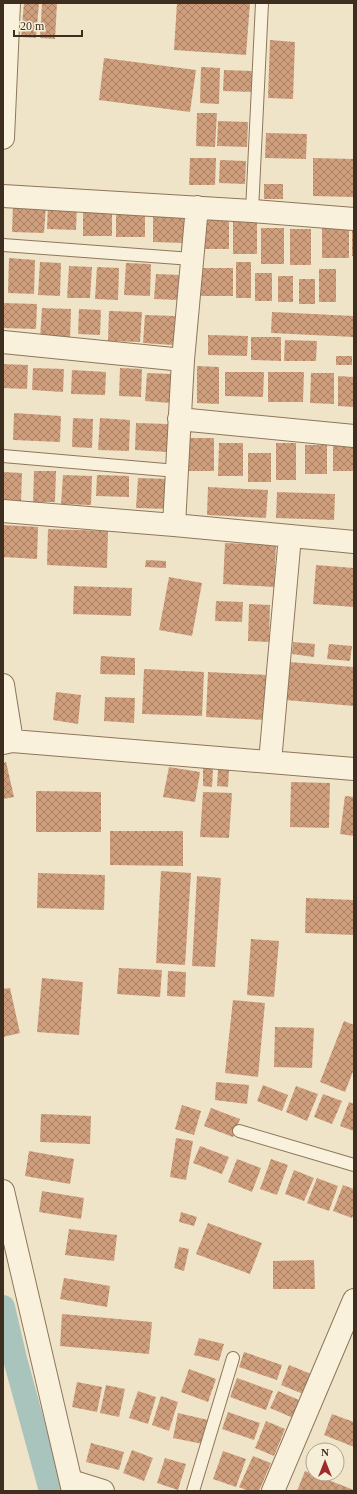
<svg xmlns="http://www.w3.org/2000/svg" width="357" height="1494" font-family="'Times New Roman',serif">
<defs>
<pattern id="building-cross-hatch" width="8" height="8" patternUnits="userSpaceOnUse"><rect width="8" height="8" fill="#cf9f7d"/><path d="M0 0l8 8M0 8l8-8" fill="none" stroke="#a98266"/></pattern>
</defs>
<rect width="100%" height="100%" fill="#f0e4c8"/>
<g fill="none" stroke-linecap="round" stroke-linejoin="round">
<!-- canal -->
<path stroke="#a9c4bc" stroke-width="24" d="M3 1307 15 1359 51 1491"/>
</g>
<!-- building -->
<path fill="url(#building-cross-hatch)" d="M24 3H39L36 38 21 37Z
M42 3H57L55 39 40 38Z
M177 3H250L246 55 174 50Z
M270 40 295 42 293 99 268 98Z
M104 58 196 70 190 112 99 100Z
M201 67 220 68 219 104 200 103Z
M224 70 252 71V92L223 91Z
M197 113H217L215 147 196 146Z
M218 121 248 122 247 147 217 146Z
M266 133 307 134 306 159 265 158Z
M190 158H216L215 185H189Z
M313 158 354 159V197L313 196Z
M220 160 246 161 245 184 219 183Z
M264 184H283V199H264Z
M48 203 77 204 76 230 47 229Z
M13 205 46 206 44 233 12 232Z
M83 207H112V236H83Z
M116 208H145V237H116Z
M153 212H185L184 243 153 242Z
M205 217H229V249H205Z
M233 219H257V254H233Z
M352 224H354V256H352Z
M322 225H349V258H322Z
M261 228H284V264H261Z
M290 229H311V265H290Z
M9 258 35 260 34 294 8 293Z
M40 262 61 263 60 296 38 295Z
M236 262H251V298H236Z
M126 263 151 264 150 296 124 295Z
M69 266 92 267 90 298H67Z
M97 267 119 268 118 300 95 299Z
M201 268H233V296H201Z
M319 269H336V302H319Z
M255 273H272V301H255Z
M156 274 181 275 180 300 154 299Z
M278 276H293V302H278Z
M299 279H315V304H299Z
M3 303 37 304 36 329 3 328Z
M42 308 71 309 70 340 40 339Z
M79 309 101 310 100 335 78 334Z
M109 311 142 312 140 342 108 341Z
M272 312 354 316V337L271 333Z
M145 315 175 316 174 345 143 343Z
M208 335 248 336 247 356 208 355Z
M251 337H281V361L251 360Z
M285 340 317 341 316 361H284Z
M336 356H352V365H336Z
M3 364 28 365 27 389 3 388Z
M197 366 219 367V404L197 403Z
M33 368 64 369 63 392 32 390Z
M120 368 142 369 141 397 119 396Z
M72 370 106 372 105 395 71 394Z
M225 372H264L263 397 225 396Z
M268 372H304L303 402H268Z
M147 373 171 374 170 403 145 401Z
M311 373H334V404L310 403Z
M338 376 354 377V407L338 406Z
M14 413 61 416 60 442 13 440Z
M73 418 93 419 92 448 72 447Z
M100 418 130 420 129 451 98 450Z
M136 423 168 424 167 452 135 450Z
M184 438H214V471H184Z
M219 443H243V476H218Z
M276 443H296V480H276Z
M305 445H327V474H305Z
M333 445H354V471H333Z
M248 453H271V482H248Z
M34 471H56L55 502H33Z
M3 472 22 473 21 504 3 503Z
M63 475 92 476 91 505 61 504Z
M97 475 129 476V497L96 496Z
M138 478 169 479 168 509 136 508Z
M208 487 268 490 266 518 207 515Z
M277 492 335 494 334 520 276 518Z
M3 525 38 527 37 559 3 557Z
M48 529 108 531 107 568 47 565Z
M225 543 276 545 274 587 223 584Z
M146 560 166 561V568L145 567Z
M316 565 354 568V607L313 604Z
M169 577 202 583 192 636 159 630Z
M74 586 132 588 131 616 73 614Z
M216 601 243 602 242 622 215 621Z
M249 604 270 605 269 642 248 641Z
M293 642 315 644 314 657 292 654Z
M329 644 352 646 350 661 327 659Z
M101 656 135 658V675L100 674Z
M289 662 354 667V706L285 700Z
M144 669 204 672 202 716 142 714Z
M208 672 267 675 265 720 206 717Z
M56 692 81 695 78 724 53 720Z
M105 697 135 698 134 723 104 721Z
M6 762 14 797 3 799V763Z
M169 767 200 772 195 802 163 797Z
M203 768 213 769 212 787 203 786Z
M218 770H229L228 787 217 786Z
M291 782 330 783 329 828 290 827Z
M36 791 101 792V832H36Z
M203 792 232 793 229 838 200 837Z
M345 796 354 797V836L340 834Z
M110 831H183V866L110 865Z
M161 871 191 873 185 965 156 963Z
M38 873 105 875 104 910 37 908Z
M197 876 221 878 215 967 192 966Z
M306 898 354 900V935L305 933Z
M251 939 279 941 274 997 247 995Z
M119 968 162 970 160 997 117 994Z
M168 971 186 972 185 997 167 996Z
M42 978 83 982 79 1035 37 1032Z
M10 988 20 1033 3 1037V989Z
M233 1000 265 1003 258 1077 225 1073Z
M344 1021 354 1025V1069L345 1092 320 1082Z
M275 1027 314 1028 312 1068 274 1067Z
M216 1082 249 1085 247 1104 215 1100Z
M263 1085 288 1095 282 1111 257 1101Z
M296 1086 318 1094 307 1121 286 1112Z
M323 1094 342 1101 332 1124 314 1117Z
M349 1102 354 1104V1131L340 1126Z
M182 1105 201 1111 194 1135 175 1129Z
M211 1108 240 1119 233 1137 204 1126Z
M41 1114 91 1116 90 1144 40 1142Z
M176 1138 193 1141 186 1180 170 1177Z
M200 1146 229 1157 222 1174 193 1163Z
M29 1151 74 1159 70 1184 25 1176Z
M237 1159 261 1168 252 1192 228 1182Z
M271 1159 288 1165 277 1195 260 1189Z
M294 1170 314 1178 304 1201 285 1194Z
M317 1178 338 1186 329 1211 307 1203Z
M343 1185 354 1189V1213L352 1218 333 1211Z
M42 1191 84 1198 81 1219 39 1212Z
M181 1212 197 1217 194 1226 179 1222Z
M208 1223 262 1243 250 1274 196 1254Z
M69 1229 117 1235 114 1261 65 1255Z
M179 1247 189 1249 184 1271 174 1268Z
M314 1260 315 1289H273V1261Z
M64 1278 110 1286 107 1307 60 1299Z
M62 1314 152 1322 149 1354 60 1346Z
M199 1338 224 1344 219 1361 194 1355Z
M244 1352 282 1365 277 1380 239 1367Z
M289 1365 316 1376 308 1396 281 1385Z
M189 1369 216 1379 208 1402 181 1392Z
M237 1378 273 1391 266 1410 230 1397Z
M77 1382 102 1387 97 1412 72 1407Z
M106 1385 125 1389 119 1417 100 1413Z
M138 1391 156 1397 148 1424 129 1418Z
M278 1391 306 1403 298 1420 270 1408Z
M161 1396 178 1402 169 1431 152 1425Z
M228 1412 260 1423 254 1440 222 1429Z
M178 1413 208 1420 203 1444 173 1438Z
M332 1414 354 1422V1447L324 1435Z
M266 1421 285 1429 274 1456 255 1448Z
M91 1443 124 1452 119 1470 86 1462Z
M132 1450 153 1458 144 1481 123 1473Z
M223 1451 246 1459 236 1487 213 1479Z
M253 1456 271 1463 259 1491H248L239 1487Z
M165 1458 186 1464 178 1490 157 1483Z
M305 1471 354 1490V1491H297Z"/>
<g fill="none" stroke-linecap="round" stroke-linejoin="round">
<defs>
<path id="lane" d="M252 211 262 3
M3 245 192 259
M3 456 177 471
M239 1131 354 1165
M193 1491 233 1358"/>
<path id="street" d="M3 138 9 3
M3 196 252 211 354 219
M3 342 183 360
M179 419 354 436
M3 511 174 525 354 542
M174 525 183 360 197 207
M3 685 12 741
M3 743 12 741 354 769
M270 762 290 536
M3 1191 73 1491
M71 1481 103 1491
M273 1491 354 1300"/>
</defs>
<!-- lane casing -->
<use href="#lane" stroke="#8d765c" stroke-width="14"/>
<!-- street casing -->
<use href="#street" stroke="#8d765c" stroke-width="24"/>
<!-- lane -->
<use href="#lane" stroke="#faf1dc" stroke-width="12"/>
<!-- street -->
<use href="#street" stroke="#faf1dc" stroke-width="22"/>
</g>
<!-- border -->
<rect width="357" height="1494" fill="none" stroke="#3d2e20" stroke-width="8"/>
<!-- north arrow -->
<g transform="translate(325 1462)"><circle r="19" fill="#f7eed8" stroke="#ada18e"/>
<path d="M0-3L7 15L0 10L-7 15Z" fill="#9e2a2b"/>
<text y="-6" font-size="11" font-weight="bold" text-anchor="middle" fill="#3d2e20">N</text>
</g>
<!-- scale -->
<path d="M14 30v6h68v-6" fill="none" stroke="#3d2e20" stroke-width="2"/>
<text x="20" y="30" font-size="12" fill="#3d2e20" stroke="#f7eed8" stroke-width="3" paint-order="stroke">20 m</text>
</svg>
